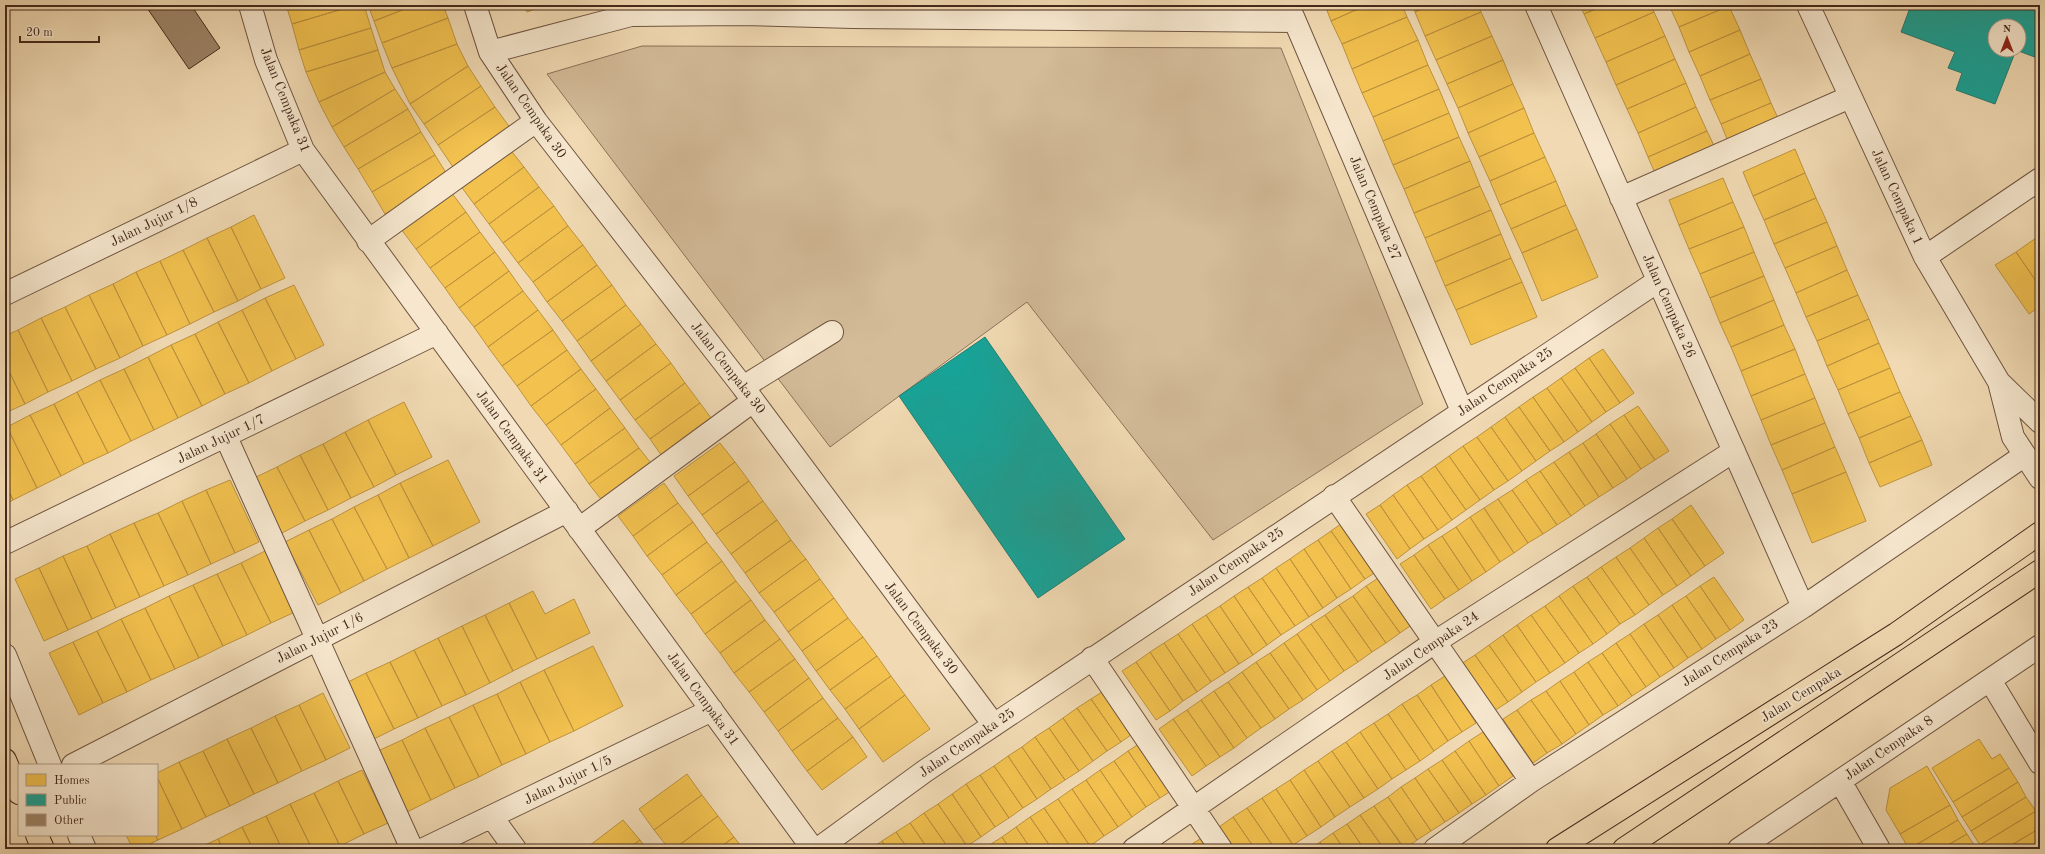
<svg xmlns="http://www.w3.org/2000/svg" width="2045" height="854" font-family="'Old Standard TT',serif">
<rect width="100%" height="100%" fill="#f1dab3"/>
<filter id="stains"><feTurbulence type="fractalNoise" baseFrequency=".005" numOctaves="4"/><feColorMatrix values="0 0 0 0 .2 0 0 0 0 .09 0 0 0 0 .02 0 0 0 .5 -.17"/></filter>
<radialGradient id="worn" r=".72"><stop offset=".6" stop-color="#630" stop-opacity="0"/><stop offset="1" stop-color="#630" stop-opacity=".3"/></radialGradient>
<!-- green -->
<path fill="#d4bc99" stroke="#8c725a" d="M642 46 1281 48 1423 404 1213 540 1027 302 830 447 547 74Z"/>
<!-- homes -->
<path fill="#f2c14e" stroke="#be933f" d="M286 5H356L292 24Z
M356 5H364L371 28 299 50 292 24Z
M368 5H415L374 21Z
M415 5H443L448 18 382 43 374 21Z
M524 5H546L527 12Z
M1325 5H1367L1331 21Z
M1367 5H1402L1407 17 1342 44 1331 21Z
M1412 5H1430L1415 12Z
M1430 5H1478L1481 12 1425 36 1415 12Z
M1580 5H1605L1584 14Z
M1605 5H1651L1654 12 1595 38 1584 14Z
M1669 5H1729V6L1679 27Z
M1729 6 1740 30 1689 52 1679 27Z
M1481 12 1492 36 1436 60 1425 36Z
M1654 12 1665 36 1606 62 1595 38Z
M1407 17 1418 40 1352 69 1342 44Z
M448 18 457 44 392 68 382 43Z
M371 28 378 50 306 72 299 50Z
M1740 30 1750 54 1700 76 1689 52Z
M1492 36 1503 60 1447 84 1436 60Z
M1665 36 1675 59 1616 85 1606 62Z
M1418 40 1428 65 1362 93 1352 69Z
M457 44 468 66 410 104 392 68Z
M378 50 385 72 319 102 306 72Z
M1750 54 1761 79 1710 100 1700 76Z
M1675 59 1686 83 1627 109 1616 85Z
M1503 60 1513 84 1458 108 1447 84Z
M1428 65 1439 89 1373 117 1362 93Z
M468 66 481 86 424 124 410 104Z
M385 72 395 89 332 127 319 102Z
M1761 79 1771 103 1721 124 1710 100Z
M1686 83 1696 107 1638 133 1627 109Z
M1513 84 1524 108 1468 133 1458 108Z
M481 86 495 107 438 145 424 124Z
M395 89 408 109 344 147 332 127Z
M1439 89 1449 113 1383 141 1373 117Z
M1771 103 1782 127 1731 149 1721 124Z
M495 107 511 129 453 167 438 145Z
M1696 107 1707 131 1648 157 1638 133Z
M1524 108 1534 133 1479 157 1468 133Z
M408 109 421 132 358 169 344 147Z
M1449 113 1459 137 1393 165 1383 141Z
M1707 131 1718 154 1658 180 1648 157Z
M421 132 435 155 372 192 358 169Z
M1534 133 1545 157 1490 181 1479 157Z
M1459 137 1470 161 1404 189 1393 165Z
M509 148 524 167 474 204 460 185Z
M1795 149 1805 173 1753 196 1743 172Z
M435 155 448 176 385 214 372 192Z
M1545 157 1556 181 1500 205 1490 181Z
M1470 161 1480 186 1414 213 1404 189Z
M524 167 539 187 489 224 474 204Z
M1805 173 1816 198 1764 220 1753 196Z
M1723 178 1733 202 1679 225 1669 200Z
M1556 181 1566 205 1511 229 1500 205Z
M1480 186 1491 210 1425 238 1414 213Z
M539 187 554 206 503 243 489 224Z
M451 192 466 212 416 249 401 229Z
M1816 198 1827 222 1774 244 1764 220Z
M1733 202 1744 227 1689 249 1679 225Z
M1566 205 1577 229 1522 253 1511 229Z
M554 206 568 226 518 263 503 243Z
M1491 210 1501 234 1435 262 1425 238Z
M466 212 480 232 430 268 416 249Z
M254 215 285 278 261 289 231 227Z
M1827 222 1837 246 1785 268 1774 244Z
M568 226 583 245 533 282 518 263Z
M231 227 261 289 238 301 207 238Z
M1744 227 1754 252 1700 274 1689 249Z
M1577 229 1598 277 1542 301 1522 253Z
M480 232 495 252 445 288 430 268Z
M1501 234 1511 258 1445 286 1435 262Z
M207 238 238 301 214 312 183 250Z
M2036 238 2040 244V287L2016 252Z
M583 245 597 265 547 302 533 282Z
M1837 246 1847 270 1796 293 1785 268Z
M183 250 214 312 190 324 160 261Z
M495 252 509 271 459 308 445 288Z
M1754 252 1764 276 1710 298 1700 274Z
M2016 252 2040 287V306L2029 314 1995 265Z
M1511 258 1522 282 1456 310 1445 286Z
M160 261 190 324 167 335 136 272Z
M597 265 612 285 562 321 547 302Z
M1847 270 1858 295 1806 317 1796 293Z
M509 271 523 291 474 327 459 308Z
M136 272 167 335 143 346 113 284Z
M1764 276 1774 300 1720 323 1710 298Z
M1522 282 1537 317 1471 345 1456 310Z
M113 284 143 346 120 358 89 295Z
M294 285 324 345 296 359 265 298Z
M612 285 626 305 577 341 562 321Z
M523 291 538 310 488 347 474 327Z
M89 295 120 358 96 369 65 307Z
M1858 295 1869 319 1817 341 1806 317Z
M265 298 296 359 272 371 242 310Z
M1774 300 1784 325 1731 347 1720 323Z
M626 305 641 324 591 361 577 341Z
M65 307 96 369 72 381 41 318Z
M242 310 272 371 249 383 218 322Z
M538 310 553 330 502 366 488 347Z
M41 318 72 381 48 392 18 330Z
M1869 319 1879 343 1827 366 1817 341Z
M218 322 249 383 225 394 195 334Z
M641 324 656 344 606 381 591 361Z
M1784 325 1795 349 1741 371 1731 347Z
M18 330 48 392 25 404 5 363V336Z
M553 330 567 350 517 386 502 366Z
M195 334 225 394 202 406 171 345Z
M1879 343 1890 368 1838 390 1827 366Z
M656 344 671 363 620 400 606 381Z
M171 345 202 406 178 418 148 357Z
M1603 349 1634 393 1620 403 1589 358Z
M1795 349 1805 374 1751 396 1741 371Z
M567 350 581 369 531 406 517 386Z
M148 357 178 418 154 430 124 369Z
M1589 358 1620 403 1606 412 1575 368Z
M5 363 25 404 5 413Z
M671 363 685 383 635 420 620 400Z
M1575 368 1606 412 1592 422 1561 378Z
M1890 368 1900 392 1848 414 1838 390Z
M124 369 154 430 131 441 100 380Z
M581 369 596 389 546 425 531 406Z
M1805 374 1815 398 1761 420 1751 396Z
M1561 378 1592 422 1578 432 1547 388Z
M100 380 131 441 108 453 77 392Z
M685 383 700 403 650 439 635 420Z
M1547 388 1578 432 1564 442 1533 397Z
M596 389 610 408 561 445 546 425Z
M77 392 108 453 84 464 54 404Z
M1900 392 1911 416 1859 438 1848 414Z
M1533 397 1564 442 1550 451 1519 407Z
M1815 398 1825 423 1771 445 1761 420Z
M404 402 432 457 396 475 368 420Z
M700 403 714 422 664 459 650 439Z
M54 404 84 464 61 476 30 415Z
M1638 406 1669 451 1655 460 1624 415Z
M1519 407 1550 451 1536 461 1505 417Z
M610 408 625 428 575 464 561 445Z
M30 415 61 476 37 488 7 427Z
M1624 415 1655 460 1641 469 1610 424Z
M1911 416 1922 440 1869 463 1859 438Z
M1505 417 1536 461 1522 471 1491 427Z
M368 420 396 475 374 487 345 432Z
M1825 423 1835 447 1782 470 1771 445Z
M1610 424 1641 469 1627 479 1596 434Z
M7 427 37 488 13 500 5 483V428Z
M1491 427 1522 471 1508 481 1477 437Z
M625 428 639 448 589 484 575 464Z
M345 432 374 487 351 498 323 444Z
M1596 434 1627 479 1613 488 1583 443Z
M1477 437 1508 481 1494 490 1463 446Z
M1922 440 1932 465 1880 487 1869 463Z
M720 443 735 462 688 496 674 476Z
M1583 443 1613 488 1599 497 1569 452Z
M323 444 351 498 328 510 300 455Z
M1463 446 1494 490 1480 500 1449 456Z
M1835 447 1846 472 1792 494 1782 470Z
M639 448 654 467 604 503 589 484Z
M1569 452 1599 497 1585 506 1554 462Z
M300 455 328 510 305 521 277 467Z
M1449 456 1480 500 1466 510 1435 466Z
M448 460 480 522 433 546 400 483Z
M735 462 749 481 702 515 688 496Z
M1554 462 1585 506 1571 516 1540 471Z
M1435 466 1466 510 1452 520 1421 476Z
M277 467 305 521 282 533 254 478Z
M1540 471 1571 516 1557 525 1526 480Z
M1846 472 1866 521 1812 543 1792 494Z
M1421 476 1452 520 1438 530 1407 485Z
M230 480 259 542 235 553 206 490Z
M1526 480 1557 525 1543 534 1512 490Z
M749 481 763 501 716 534 702 515Z
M5 483 13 500 5 504Z
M400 483 433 546 409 558 378 495Z
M664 483 678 503 633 536 618 516Z
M1407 485 1438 530 1424 539 1393 495Z
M206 490 235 553 211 564 182 501Z
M1512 490 1543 534 1528 543 1498 499Z
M378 495 409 558 387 569 354 507Z
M1393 495 1424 539 1410 549 1380 505Z
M1498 499 1528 543 1514 553 1484 508Z
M182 501 211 564 188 575 158 513Z
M763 501 777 520 731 554 716 534Z
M678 503 693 522 647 556 633 536Z
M1380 505 1410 549 1397 559 1366 514Z
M1691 505 1724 553 1705 566 1672 519Z
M354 507 387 569 364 581 332 519Z
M1484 508 1514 553 1500 562 1470 517Z
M158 513 188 575 164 586 134 523Z
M1470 517 1500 562 1486 572 1456 527Z
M332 519 364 581 341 593 309 530Z
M1672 519 1705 566 1691 576 1658 528Z
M777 520 791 540 745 573 731 554Z
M1345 521 1379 570 1365 579 1331 531Z
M693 522 707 542 662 575 647 556Z
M134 523 164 586 140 597 110 534Z
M1456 527 1486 572 1472 581 1442 536Z
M1658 528 1691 576 1677 586 1644 538Z
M309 530 341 593 318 605 285 542Z
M1331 531 1365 579 1351 589 1318 540Z
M110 534 140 597 116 608 87 546Z
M1442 536 1472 581 1459 590 1428 545Z
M1644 538 1677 586 1663 595 1630 548Z
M791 540 806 559 759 593 745 573Z
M1318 540 1351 589 1337 598 1304 549Z
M707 542 722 561 676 595 662 575Z
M1428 545 1459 590 1445 599 1414 555Z
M87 546 116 608 92 619 63 556Z
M1630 548 1663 595 1649 605 1616 557Z
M1304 549 1337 598 1323 608 1290 559Z
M265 551 295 612 271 623 241 563Z
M1414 555 1445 599 1431 609 1400 564Z
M63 556 92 619 68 630 39 568Z
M1616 557 1649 605 1635 615 1601 567Z
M806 559 820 579 774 612 759 593Z
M1290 559 1323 608 1309 617 1276 568Z
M722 561 736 581 691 614 676 595Z
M241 563 271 623 247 635 217 574Z
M1601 567 1635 615 1620 624 1587 577Z
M39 568 68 630 44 641 15 579Z
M1276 568 1309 617 1295 626 1262 578Z
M217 574 247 635 223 646 193 585Z
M1380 577 1413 624 1400 633 1366 586Z
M1587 577 1620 624 1607 634 1573 586Z
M1714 577 1744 620 1730 630 1700 586Z
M1262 578 1295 626 1281 635 1248 587Z
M820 579 834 598 788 632 774 612Z
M736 581 751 600 705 634 691 614Z
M193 585 223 646 199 658 169 596Z
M1366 586 1400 633 1386 643 1353 596Z
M1573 586 1607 634 1593 644 1559 596Z
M1700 586 1730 630 1716 639 1686 596Z
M1248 587 1281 635 1267 645 1234 596Z
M533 591 545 614 574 599 590 633 537 659 509 603Z
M169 596 199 658 175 669 145 608Z
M1234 596 1267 645 1253 655 1220 606Z
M1353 596 1386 643 1372 652 1339 605Z
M1559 596 1593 644 1579 653 1545 606Z
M1686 596 1716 639 1702 649 1672 605Z
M834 598 848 618 802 651 788 632Z
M751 600 765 620 720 653 705 634Z
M509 603 537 659 513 671 485 615Z
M1339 605 1372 652 1358 662 1325 615Z
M1672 605 1702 649 1688 658 1658 615Z
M1220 606 1253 655 1239 664 1206 615Z
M1545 606 1579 653 1565 663 1531 615Z
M145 608 175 669 151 680 121 619Z
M485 615 513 671 490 683 462 626Z
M1206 615 1239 664 1225 673 1192 624Z
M1325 615 1358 662 1344 671 1311 624Z
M1531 615 1565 663 1550 673 1517 625Z
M1658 615 1688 658 1674 668 1644 624Z
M848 618 863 637 816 671 802 651Z
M121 619 151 680 127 692 97 631Z
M765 620 780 639 734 673 720 653Z
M1192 624 1225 673 1211 682 1178 634Z
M1311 624 1344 671 1330 681 1297 634Z
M1644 624 1674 668 1660 677 1630 634Z
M1517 625 1550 673 1536 682 1503 635Z
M462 626 490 683 466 695 438 638Z
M97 631 127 692 103 703 73 642Z
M1178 634 1211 682 1197 692 1164 643Z
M1297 634 1330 681 1317 690 1284 643Z
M1630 634 1660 677 1646 687 1616 643Z
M1503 635 1536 682 1522 692 1489 645Z
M863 637 877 656 830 690 816 671Z
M438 638 466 695 442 706 414 650Z
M780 639 795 659 749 692 734 673Z
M73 642 103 703 79 715 49 653Z
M1164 643 1197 692 1183 701 1150 652Z
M1284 643 1317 690 1303 700 1270 653Z
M1616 643 1646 687 1632 696 1602 653Z
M1489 645 1522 692 1508 702 1475 655Z
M593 646 623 706 574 731 544 670Z
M414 650 442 706 418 718 390 662Z
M1150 652 1183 701 1170 711 1136 662Z
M1270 653 1303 700 1289 709 1256 662Z
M1602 653 1632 696 1618 706 1588 662Z
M1475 655 1508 702 1494 711 1461 664Z
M877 656 891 676 845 709 830 690Z
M795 659 809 678 764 712 749 692Z
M390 662 418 718 394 729 366 673Z
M1136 662 1170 711 1156 720 1122 671Z
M1256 662 1289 709 1275 719 1242 672Z
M1588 662 1618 706 1603 715 1574 672Z
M544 670 574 731 550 742 520 682Z
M1242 672 1275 719 1261 728 1228 682Z
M1574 672 1603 715 1589 725 1560 681Z
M366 673 394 729 370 741 342 685Z
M891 676 905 695 859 729 845 709Z
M1445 676 1476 723 1462 732 1431 685Z
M809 678 823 698 778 731 764 712Z
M1560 681 1589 725 1576 734 1546 691Z
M520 682 550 742 526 754 497 694Z
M1228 682 1261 728 1247 738 1214 691Z
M1431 685 1462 732 1448 741 1417 695Z
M1105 690 1135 732 1121 742 1091 699Z
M1214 691 1247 738 1234 748 1201 700Z
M1546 691 1576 734 1562 744 1531 700Z
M323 693 350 748 326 760 299 705Z
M497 694 526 754 502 765 473 705Z
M905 695 930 729 883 762 859 729Z
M1417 695 1448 741 1434 751 1402 704Z
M823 698 838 718 792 751 778 731Z
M1091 699 1121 742 1107 751 1077 708Z
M1201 700 1234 748 1220 757 1187 710Z
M1531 700 1562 744 1547 753 1517 710Z
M1402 704 1434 751 1420 761 1388 714Z
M299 705 326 760 302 771 275 716Z
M473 705 502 765 479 777 449 717Z
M1077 708 1107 751 1093 761 1063 718Z
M1187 710 1220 757 1206 766 1173 719Z
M1517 710 1547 753 1533 763 1503 719Z
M1388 714 1420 761 1406 770 1374 723Z
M275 716 302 771 278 783 251 728Z
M449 717 479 777 455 788 425 728Z
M838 718 853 737 807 771 792 751Z
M1063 718 1093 761 1079 771 1049 728Z
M1173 719 1206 766 1192 776 1159 729Z
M1374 723 1406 770 1392 779 1360 732Z
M251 728 278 783 254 794 227 739Z
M425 728 455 788 431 800 402 740Z
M1049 728 1079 771 1065 780 1035 737Z
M1360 732 1392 779 1378 789 1346 742Z
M1483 732 1513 776 1499 786 1469 741Z
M853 737 867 757 822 790 807 771Z
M1035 737 1065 780 1051 789 1022 747Z
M227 739 254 794 230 806 203 751Z
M1979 739 1992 759 2000 754 2009 768 1953 802 1932 768Z
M402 740 431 800 407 812 378 751Z
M1469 741 1499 786 1486 795 1455 751Z
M1142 742 1174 789 1160 798 1128 751Z
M1346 742 1378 789 1364 798 1332 751Z
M1022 747 1051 789 1037 799 1008 756Z
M203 751 230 806 206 817 179 762Z
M1128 751 1160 798 1146 807 1114 761Z
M1332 751 1364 798 1350 807 1318 761Z
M1455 751 1486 795 1472 804 1442 760Z
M1008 756 1037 799 1023 808 994 766Z
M1442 760 1472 804 1459 813 1428 769Z
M1114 761 1146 807 1132 817 1100 770Z
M1318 761 1350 807 1335 817 1304 770Z
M179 762 206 817 182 829 157 777V773Z
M994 766 1023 808 1009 818 980 775Z
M1927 766 1950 805 1900 834 1886 810 1890 788Z
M2009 768 2018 782 1962 817 1953 802Z
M1428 769 1459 813 1445 822 1415 778Z
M362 770 388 823 364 834 338 781Z
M1100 770 1132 817 1118 827 1086 780Z
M1304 770 1335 817 1321 827 1290 780Z
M687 774 702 795 654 830 639 809Z
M980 775 1009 818 995 827 966 784Z
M157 777 182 829 158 840 155 835H157Z
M1415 778 1445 822 1431 831 1401 787Z
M1086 780 1118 827 1104 836 1072 789Z
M1290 780 1321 827 1307 836 1276 789Z
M338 781 364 834 340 846 314 793Z
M2018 782 2026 797 1971 831 1962 817Z
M966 784 995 827 981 837 952 794Z
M1401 787 1431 831 1417 840 1388 797Z
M1072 789 1104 836 1090 846 1058 799Z
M1276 789 1307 836 1293 845 1262 798Z
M314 793 340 846 333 849H312L290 804Z
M952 794 981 837 967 846 938 804Z
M702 795 718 816 674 849H669L654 830Z
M1388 797 1417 840 1405 849 1374 806Z
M2026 797 2036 811 1980 845 1971 831Z
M1262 798 1293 845 1288 849H1275L1247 808Z
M1058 799 1090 846 1085 849H1072L1044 808Z
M290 804 312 849H282L266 816Z
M938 804 967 846 963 849H949L924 813Z
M1950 805 1958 820 1909 849 1900 834Z
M1374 806 1404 849H1384L1360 815Z
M1044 808 1072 849H1052L1030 817Z
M1247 808 1275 849H1255L1233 817Z
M2036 811 2040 818V828L2005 849H1982L1980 845Z
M924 813 949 849H928L910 823Z
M1360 815 1384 849H1364L1347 824Z
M266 816 282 849H253L242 827Z
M718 816 734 837 718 849H674Z
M1030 817 1052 849H1031L1016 827Z
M1233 817 1255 849H1235L1219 827Z
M623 820 640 840 628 849H585Z
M1958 820 1967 834 1941 849H1909Z
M910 823 928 849H908L896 832Z
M1347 824 1364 849H1344L1333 833Z
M242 827 253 849H223L218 839Z
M1016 827 1031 849H1010L1002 837Z
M2040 828V848L2038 849H2005Z
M896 832 908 849H887L882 841Z
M1333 833 1344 849H1324L1320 842Z
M1967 834 1976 848 1941 849Z
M126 835H155L158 840 140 849H133Z
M734 837 743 849H718Z
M1002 837 1010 849H990L988 846Z
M1203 837 1211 849H1191L1189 846Z
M218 839 223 849H196Z
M640 840 646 849H628Z
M882 841 887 849H871Z
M1320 842 1324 849H1310Z"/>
<!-- public -->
<path fill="#17a398" stroke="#247e72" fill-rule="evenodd" d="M1911 5H2040V59L2016 50 1995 104 1956 90 1962 73 1948 68 1955 52 1901 32ZM1995 26H2019V50H1995Z
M985 337 1125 539 1038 598 899 396Z"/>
<!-- building -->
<path fill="#9e856a" stroke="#44291b" d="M145 5H191L220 48 189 69Z"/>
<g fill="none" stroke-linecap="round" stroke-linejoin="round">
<defs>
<path id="minor" d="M250 5 266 60 303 150 813 849
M475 5 490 52 536 121 743 387 994 725
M1288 5 1462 411
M1536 5 1803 607
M1808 5 1925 257 1999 382 2013 437 2040 478
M490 52 631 15 741 14 853 17 1294 21
M1621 198 1850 97
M368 241 536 121
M1925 257 2040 179
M5 294 303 150
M1999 382 2040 422
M743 387 832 332
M226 437 412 849
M1334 496 1531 781
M579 529 753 401
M5 543 437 333
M5 655 50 765
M1092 658 1221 849
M1990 680 2040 763
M73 765 567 511
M1840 781 1879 849
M492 817 515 849
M79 835 85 849
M424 849 712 710
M818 849 925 771 1658 281
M1134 849 1435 642 1734 451
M1435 849 1531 781 1803 607 2025 455
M1739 849 2040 646"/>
<path id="major" d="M1557 849 1896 634 2040 533
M1624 849 2040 571"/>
<path id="highway" d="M5 760 19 793
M37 835 43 849"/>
</defs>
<!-- minor casing -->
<use href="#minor" stroke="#6f5541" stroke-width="24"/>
<!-- major casing -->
<use href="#major" stroke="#44291b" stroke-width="24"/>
<!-- highway casing -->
<use href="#highway" stroke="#44291b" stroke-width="24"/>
<!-- minor -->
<use href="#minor" stroke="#f6e7ce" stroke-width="22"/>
<!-- major -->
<use href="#major" stroke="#f1dab3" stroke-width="22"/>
<!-- highway -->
<use href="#highway" stroke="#f1dab3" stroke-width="22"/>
</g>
<g text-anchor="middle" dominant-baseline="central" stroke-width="4" stroke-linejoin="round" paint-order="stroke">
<!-- street labels -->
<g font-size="14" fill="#44291b" stroke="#f6e7ce">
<text transform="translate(285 100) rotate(68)">Jalan Cempaka 31</text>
<text transform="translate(531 111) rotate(55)">Jalan Cempaka 30</text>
<text transform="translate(1897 197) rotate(65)">Jalan Cempaka 1</text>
<text transform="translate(1375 208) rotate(67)">Jalan Cempaka 27</text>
<text transform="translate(154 222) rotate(-26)">Jalan Jujur 1/8</text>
<text transform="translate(1669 306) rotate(66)">Jalan Cempaka 26</text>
<text transform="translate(728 368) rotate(52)">Jalan Cempaka 30</text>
<text transform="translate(1505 382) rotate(-34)">Jalan Cempaka 25</text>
<text transform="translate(512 437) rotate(54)">Jalan Cempaka 31</text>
<text transform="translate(221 439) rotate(-26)">Jalan Jujur 1/7</text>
<text transform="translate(1236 562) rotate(-34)">Jalan Cempaka 25</text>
<text transform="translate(921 628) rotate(53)">Jalan Cempaka 30</text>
<text transform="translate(320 638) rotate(-27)">Jalan Jujur 1/6</text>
<text transform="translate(1431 646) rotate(-34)">Jalan Cempaka 24</text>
<text transform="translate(1730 653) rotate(-33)">Jalan Cempaka 23</text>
<text transform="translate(1801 695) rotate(-32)">Jalan Cempaka</text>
<text transform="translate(703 699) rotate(54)">Jalan Cempaka 31</text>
<text transform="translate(967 743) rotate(-34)">Jalan Cempaka 25</text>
<text transform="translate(1889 748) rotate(-34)">Jalan Cempaka 8</text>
<text transform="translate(568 780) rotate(-26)">Jalan Jujur 1/5</text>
</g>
</g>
<!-- margin -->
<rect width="2045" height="854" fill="none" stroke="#f1dab3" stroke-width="20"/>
<rect x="6" y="6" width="2033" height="842" fill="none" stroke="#44291b" stroke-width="2"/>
<rect x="10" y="10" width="2025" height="834" fill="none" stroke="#44291b"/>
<!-- legend -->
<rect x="18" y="764" width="140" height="72" fill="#f6e7ce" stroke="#af9b86"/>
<rect x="26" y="774" width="20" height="12" fill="#f2c14e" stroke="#af9b86"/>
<text x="54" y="784" font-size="12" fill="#44291b">Homes</text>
<rect x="26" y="794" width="20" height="12" fill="#17a398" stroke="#af9b86"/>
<text x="54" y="804" font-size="12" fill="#44291b">Public</text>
<rect x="26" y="814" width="20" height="12" fill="#9e856a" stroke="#af9b86"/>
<text x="54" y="824" font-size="12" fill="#44291b">Other</text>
<!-- north arrow -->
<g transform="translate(2007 38)"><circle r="19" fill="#f6e7ce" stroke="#af9b86"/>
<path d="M0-3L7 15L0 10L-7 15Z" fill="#8f2418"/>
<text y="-6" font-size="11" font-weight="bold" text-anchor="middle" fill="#44291b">N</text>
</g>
<!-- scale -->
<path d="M20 36v6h79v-6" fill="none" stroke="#44291b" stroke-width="2"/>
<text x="26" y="36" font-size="12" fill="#44291b" stroke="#f6e7ce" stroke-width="3" paint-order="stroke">20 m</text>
<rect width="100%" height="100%" filter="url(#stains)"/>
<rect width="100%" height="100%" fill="url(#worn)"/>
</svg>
